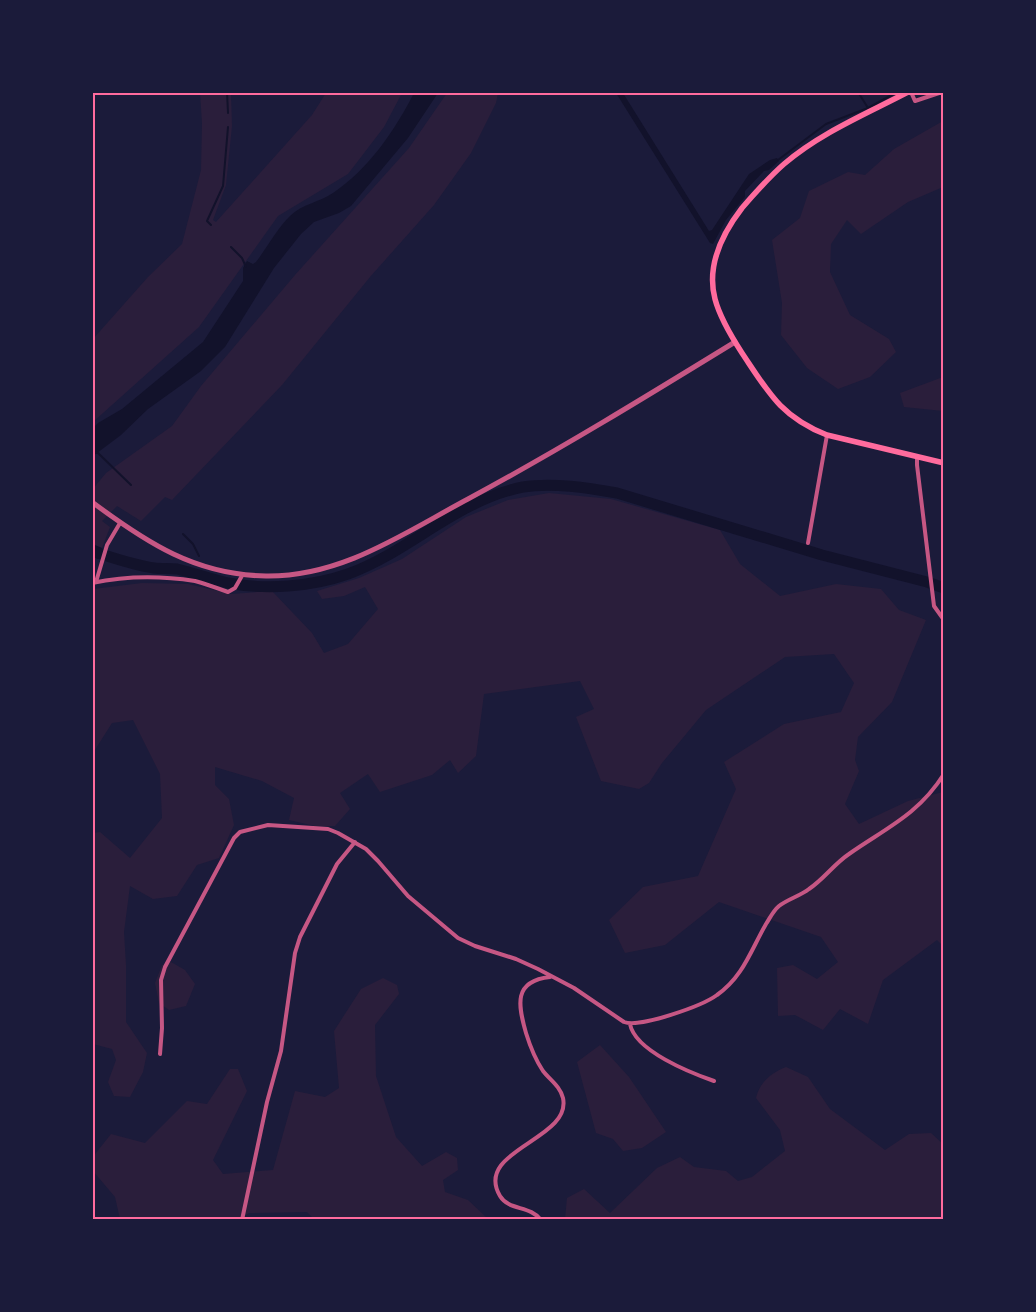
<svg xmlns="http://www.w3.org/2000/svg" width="1036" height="1312" font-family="Manrope,sans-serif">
<rect width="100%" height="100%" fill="#1b1b3a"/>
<!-- green -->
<path fill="#2a1e3b" d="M200 93H231L232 126 226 185 213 220 216 222 312 115 326 93H402L384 127 348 174 278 216 199 327 93 422V339L148 277 182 244 201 170 202 123Z
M447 93H498L496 103 471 153 434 205 370 277 282 385 172 500 165 497 141 521 117 506 102 521 110 527 102 548 93 544 92 490 106 473 172 426 201 386 295 275 409 148Z
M943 121V187L908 202 861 234 847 220 831 244 830 272 850 315 889 339 896 352 870 377 838 389 807 368 781 335 782 303 772 240 800 218 809 191 848 172 865 175 894 149Z
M943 377V411L904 407 900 393Z
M549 493 611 499 720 530 740 564 780 596 836 584 881 589 899 610 926 620 892 702 858 737 855 760 859 771 845 804 859 824 908 801 943 792V946L937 940 883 980 868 1024 840 1009 823 1030 795 1015 778 1016 777 968 793 965 817 979 838 962 821 937 719 902 665 945 625 953 609 920 643 887 698 876 736 789 724 762 784 724 841 712 854 683 834 654 785 657 706 710 662 763 649 783 639 789 601 781 576 717 594 709 580 681 484 694 476 756 458 773 450 760 432 775 380 792 368 774 340 793 350 809 335 826H315L289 820 294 798 262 781 215 767V785L229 799 234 825 219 858 197 865 177 896 153 899 130 886 124 932 126 965V1022L147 1053 143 1072 130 1097 114 1096 108 1082 116 1060 112 1049 93 1044V833L100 832 130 858 162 818 160 774 133 720 112 723 93 753V589L142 583 188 584 231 594 272 591 312 633 324 653 348 644 378 609 365 587 344 596 322 599 317 591 359 578 402 559 466 517 508 500Z
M171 962 185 970 195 984 186 1006 169 1010 159 1003 155 983 162 965Z
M383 978 397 985 399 994 375 1025 376 1076 396 1137 422 1166 446 1152 457 1158 458 1170 443 1180 445 1192 468 1200 488 1219 315 1220 307 1212 249 1213 238 1220 120 1219 115 1197 93 1171 92 1158 111 1134 145 1143 187 1101 207 1104 230 1069H238L247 1091 213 1160 223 1174 273 1170 295 1091 325 1097 339 1088 334 1031 361 989Z
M600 1045 629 1077 666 1132 642 1148 623 1151 613 1139 596 1133 577 1062Z
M786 1067 808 1077 830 1109 885 1150 909 1134 931 1133 943 1144V1219H565L567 1198 584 1189 610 1213 657 1168 680 1157 694 1167 726 1171 738 1181 752 1177 785 1151 780 1130 756 1098C760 1082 771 1073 786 1067Z"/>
<!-- water -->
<path fill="#12122b" d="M414 93H438L408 138 351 206 339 213 314 222 301 234 274 268 225 347 201 371 148 409 121 435 93 456V428L98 423 122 409 203 342 243 281V268L247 261 253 264 256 262C266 249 279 226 290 216 302 204 320 202 333 193 369 169 395 130 414 93Z
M616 93H623L709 231 712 230 749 174 770 160 777 158 779 161 769 170 764 171 745 191V197L726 220 713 244 710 243Z
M92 544 102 548 99 559 93 557Z"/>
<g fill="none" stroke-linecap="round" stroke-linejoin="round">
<!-- stream -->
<path stroke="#12122b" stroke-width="2" d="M227 92 228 113
M858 92 868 108
M778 160 826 124 868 108 897 92
M211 225 207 221 223 186 228 127
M231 247 242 258 246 267
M92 452 98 453 131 485
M183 534 193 544 199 556"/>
<!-- river -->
<path stroke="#12122b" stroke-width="11" d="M92 551C113 558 133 565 154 568 162 569 169 568 177 569 194 573 211 579 228 583 266 590 311 587 348 574 409 552 457 500 523 487 552 482 589 488 617 493L822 555 927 582 944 588"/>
<!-- minor -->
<path stroke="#c65784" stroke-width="4" d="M911 92 915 101 942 92
M917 458V465L934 606 944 620
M808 543 827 435
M96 582 107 545 120 523
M92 583C125 576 162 576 195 581 206 584 217 588 228 592L235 588 243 574
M630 1024C635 1051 691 1073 714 1081
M160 1054 162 1028 161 980 165 967 234 838 240 832 268 825 328 829 338 833 366 849 378 861 408 896 458 938 475 946 516 959 538 969 574 988 624 1022C640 1028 702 1006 717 995 743 977 751 950 766 924 770 918 773 911 779 906 788 899 800 896 809 889 824 879 834 864 849 854 886 828 918 815 944 774
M242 1220 267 1102 281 1051 295 953 300 937 337 864 355 842
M541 1220C530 1205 509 1211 500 1196 473 1150 572 1140 563 1098 560 1086 550 1080 543 1071 535 1059 530 1046 526 1033 518 1005 513 981 550 977"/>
<!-- tertiary -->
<path stroke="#c65784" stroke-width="5" d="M92 502C147 543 196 575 266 576 342 577 404 533 468 499 559 450 647 396 735 342"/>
<!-- secondary -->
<path stroke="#ff6b9d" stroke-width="5.5" d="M908 92C866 114 820 133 784 164 768 178 755 193 742 208 722 234 706 265 715 299 720 318 731 336 742 353 768 392 781 417 827 435L944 463"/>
</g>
<!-- border -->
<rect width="1036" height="1312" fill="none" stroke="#1b1b3a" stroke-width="188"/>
<rect x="94" y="94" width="848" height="1124" fill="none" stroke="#ff6b9d" stroke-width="2"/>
</svg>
